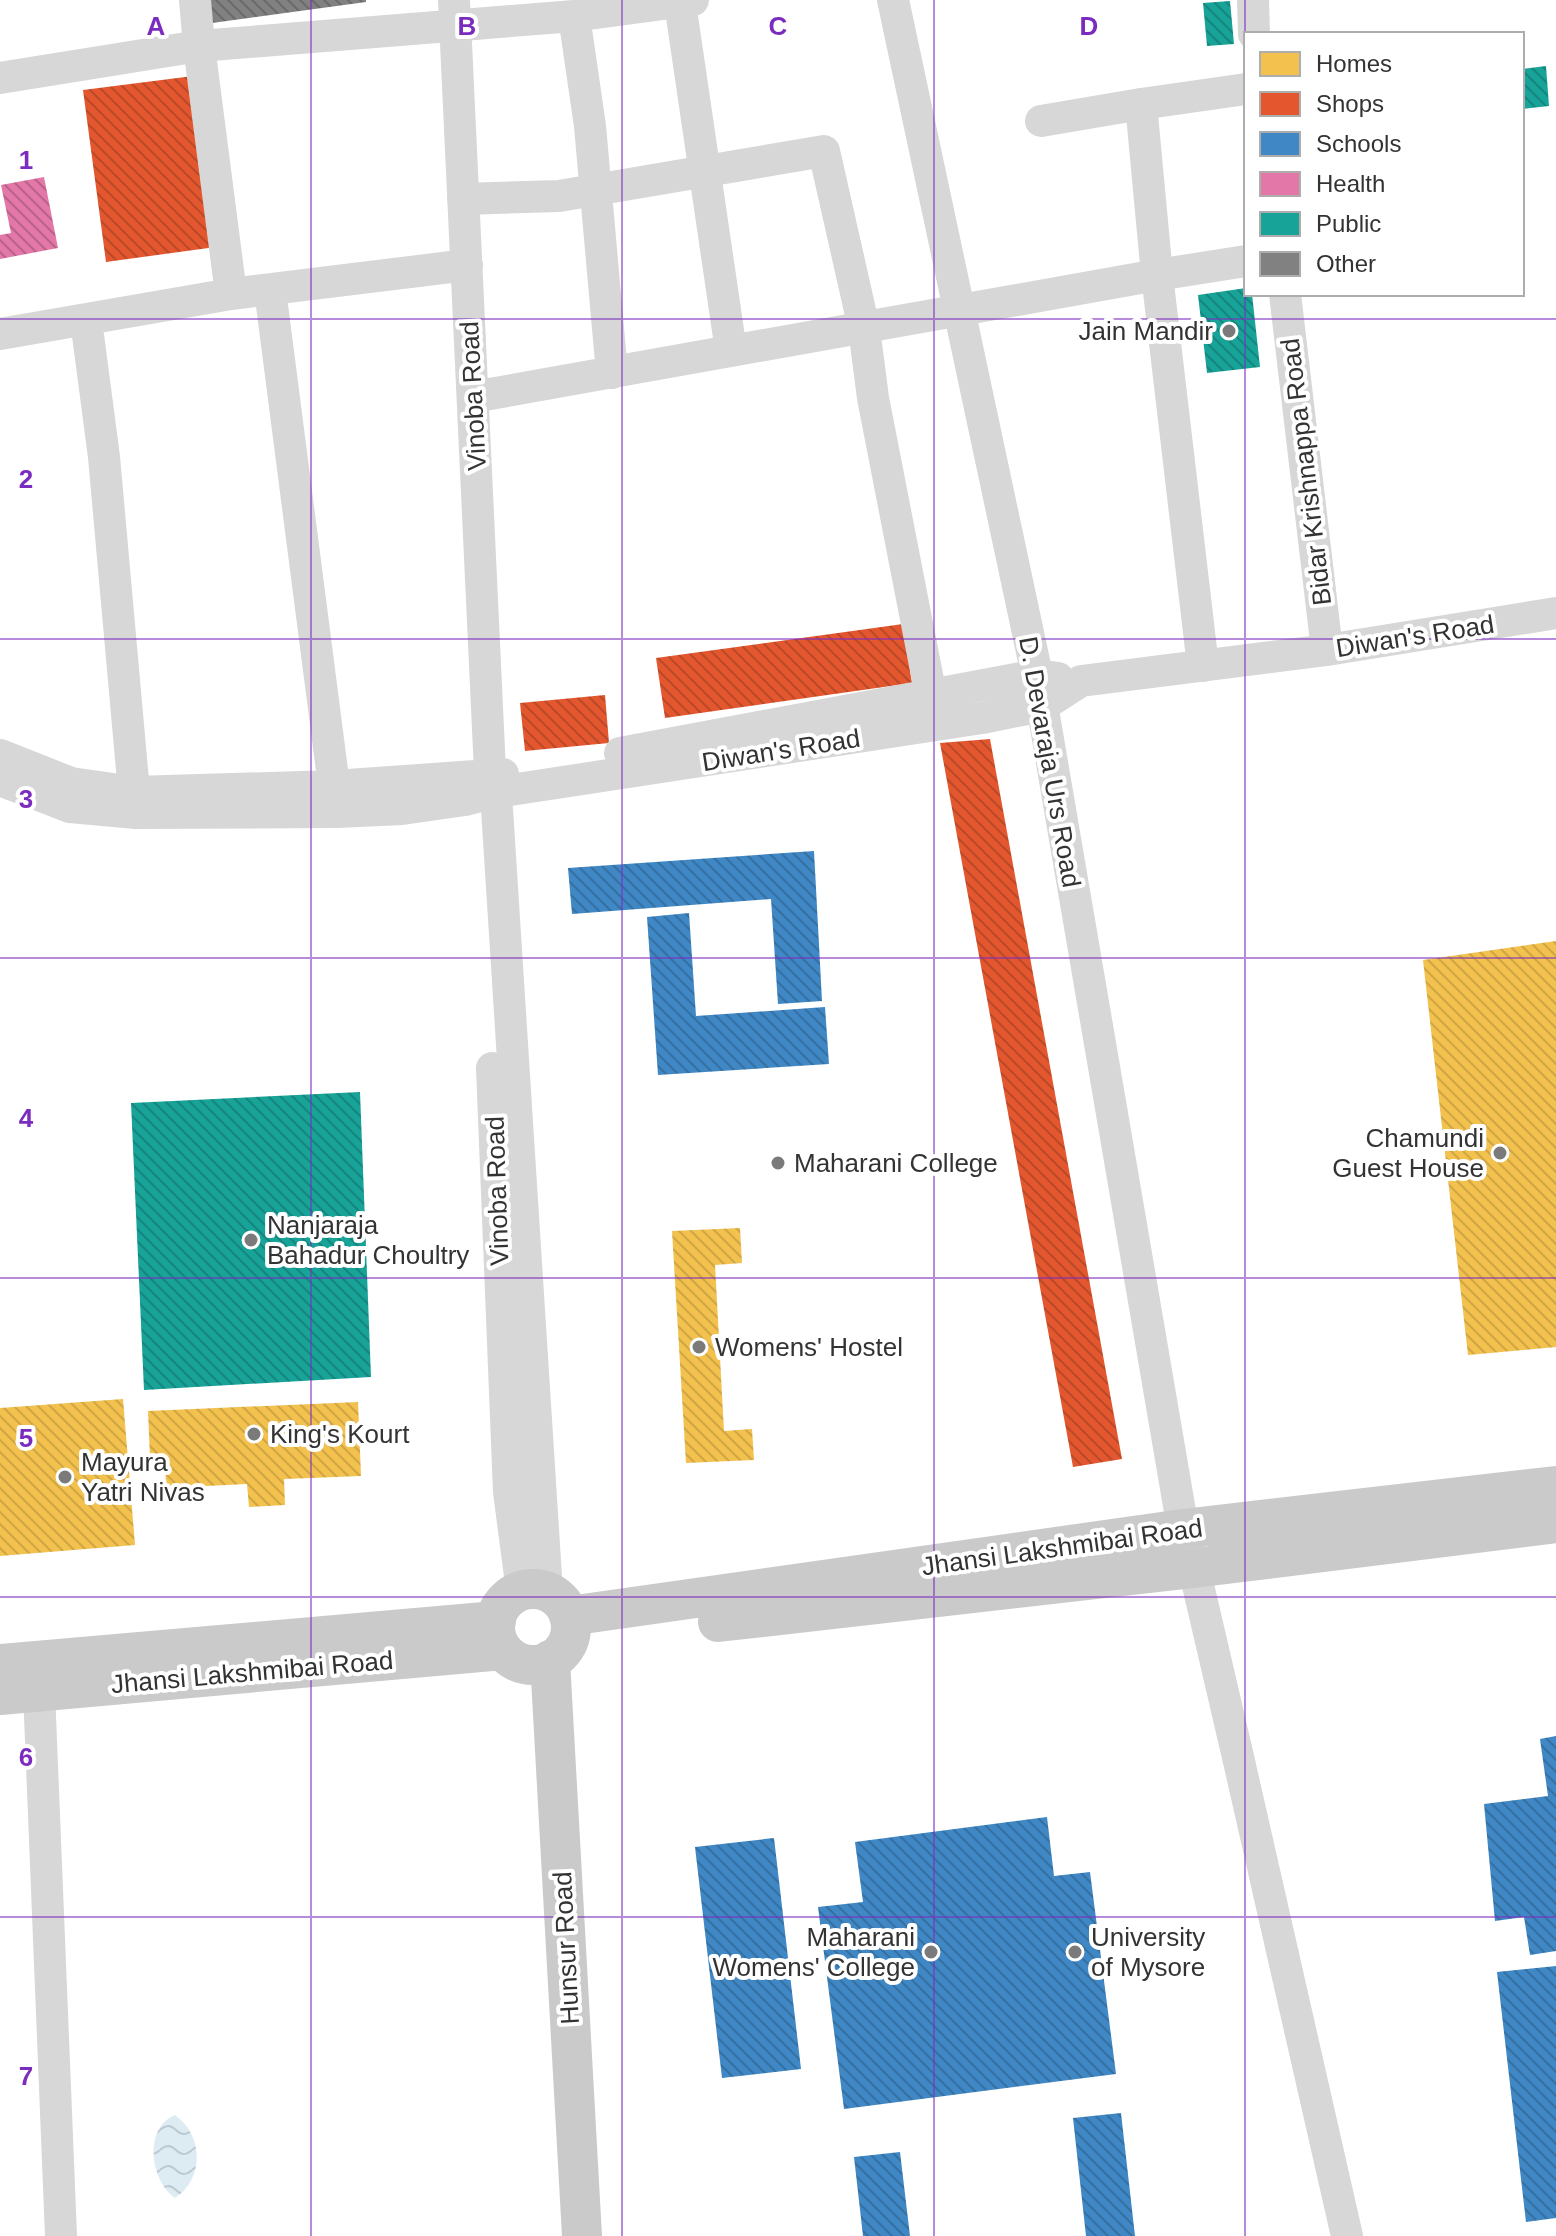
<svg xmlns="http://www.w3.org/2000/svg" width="1556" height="2236" font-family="Arial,sans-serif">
<defs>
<pattern id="water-waves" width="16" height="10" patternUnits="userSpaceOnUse" patternTransform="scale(2)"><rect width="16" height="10" fill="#ddebf3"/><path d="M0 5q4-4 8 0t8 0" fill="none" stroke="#becad1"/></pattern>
<pattern id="homes-back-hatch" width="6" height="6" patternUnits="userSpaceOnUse" patternTransform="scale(2)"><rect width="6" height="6" fill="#f2c14e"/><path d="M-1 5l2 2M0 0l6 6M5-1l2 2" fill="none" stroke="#d0a645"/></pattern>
<pattern id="shops-back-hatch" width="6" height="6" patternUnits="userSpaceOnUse" patternTransform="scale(2)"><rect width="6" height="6" fill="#e4572e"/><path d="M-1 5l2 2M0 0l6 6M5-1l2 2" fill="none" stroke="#b94928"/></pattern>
<pattern id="schools-back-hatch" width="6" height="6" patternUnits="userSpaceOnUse" patternTransform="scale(2)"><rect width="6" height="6" fill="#3f88c5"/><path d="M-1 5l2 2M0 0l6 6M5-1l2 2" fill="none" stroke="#3570a1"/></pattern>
<pattern id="health-back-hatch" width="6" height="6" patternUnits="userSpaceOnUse" patternTransform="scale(2)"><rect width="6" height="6" fill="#e377a8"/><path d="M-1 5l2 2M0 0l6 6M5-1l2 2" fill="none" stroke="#b96289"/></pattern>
<pattern id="public-back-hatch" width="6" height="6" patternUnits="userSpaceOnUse" patternTransform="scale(2)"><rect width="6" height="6" fill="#17a398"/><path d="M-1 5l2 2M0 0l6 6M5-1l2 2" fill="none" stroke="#15857d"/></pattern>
<pattern id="building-back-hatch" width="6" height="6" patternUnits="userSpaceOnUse" patternTransform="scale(2)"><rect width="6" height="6" fill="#818181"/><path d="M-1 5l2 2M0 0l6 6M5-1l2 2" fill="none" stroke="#6a6a6a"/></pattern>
</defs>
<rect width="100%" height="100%" fill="#fff"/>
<!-- water -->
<path fill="url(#water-waves)" d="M175 2115C203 2135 205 2178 175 2198 150 2181 143 2128 175 2115Z"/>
<!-- homes -->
<path fill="url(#homes-back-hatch)" d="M1556 941V1347L1468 1355 1423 960Z
M740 1228 742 1263 715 1265 724 1431 752 1429 754 1460 686 1463 672 1231Z
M123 1399 135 1545 0 1556V1408Z
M358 1402 361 1476 284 1479 285 1505 249 1507 247 1484 166 1488 165 1457 150 1458 148 1411Z"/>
<!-- shops -->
<path fill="url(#shops-back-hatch)" d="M201 75 223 246 106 262 83 90Z
M903 624 912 683 665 718 656 658Z
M605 695 609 743 525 751 520 703Z
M990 739 1122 1459 1073 1467 940 743Z"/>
<!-- schools -->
<path fill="url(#schools-back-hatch)" d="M814 851 822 1001 778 1004 771 899 572 914 568 868Z
M689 913 696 1016 825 1007 829 1064 658 1075 647 917Z
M1556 1736V1951L1530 1955 1524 1917 1495 1921 1484 1804 1548 1796 1540 1739Z
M1047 1817 1054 1876 1090 1872 1116 2074 844 2109 818 1907 863 1902 855 1842Z
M774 1838 801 2069 722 2078 695 1847Z
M1556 1966V2218L1526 2222 1497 1972Z
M1121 2113 1135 2236H1086L1073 2118Z
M900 2152 910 2236H863L854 2157Z"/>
<!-- health -->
<path fill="url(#health-back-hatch)" d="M44 177 58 248 0 259V235L11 233 1 185Z"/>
<!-- public -->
<path fill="url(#public-back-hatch)" d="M1230 1 1234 44 1207 46 1203 3Z
M1546 66 1549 106 1522 109V69Z
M1246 288V294H1252L1260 367 1207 373 1198 295Z
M360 1092 371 1377 144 1390 131 1103Z"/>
<!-- building -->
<path fill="url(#building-back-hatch)" d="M210 0H366V2L212 23Z"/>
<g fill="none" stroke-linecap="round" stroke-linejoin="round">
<!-- minor -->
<path stroke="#d7d7d7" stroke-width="32" d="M195 0 199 46 231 294
M454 0 491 793 497 809 547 1592
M893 0 1037 675 1183 1529 1194 1568 1238 1757 1347 2236
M1253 0 1254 34
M680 3 731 351
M574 16 590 126 612 373
M0 78 199 46 574 16 693 0
M1141 104 1157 275 1203 666
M1041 121 1141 104 1246 89
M463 199 559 196 824 151 864 328 873 398 935 716
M270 290 334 786
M1285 294 1327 650
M86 320 104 457 134 792
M0 334 231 294 467 265
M473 397 1157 275 1246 261
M620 753 1037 675 1058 678
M0 755 71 783 134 792 334 786 503 774
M0 780 70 807 136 813 337 812 402 809 465 800 491 793 982 718 1042 706 1081 681 1327 650 1556 613
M492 1068 509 1492 522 1591
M39 1691 61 2236"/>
<!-- major -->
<path stroke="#cacaca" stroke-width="40" d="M495 1627a38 38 0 1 1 76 0a38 38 0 1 1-76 0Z
M569 1616 1183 1529 1556 1486
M718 1622 1194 1568 1556 1523
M550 1660 582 2236
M0 1664 496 1621
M0 1695 503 1650"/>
</g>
<!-- grid -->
<path fill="none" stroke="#7b2cbf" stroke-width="2" stroke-opacity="0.55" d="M311 0V2236M622 0V2236M934 0V2236M1245 0V2236M0 319H1556M0 639H1556M0 958H1556M0 1278H1556M0 1597H1556M0 1917H1556"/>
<!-- markers -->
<g fill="#7a7a7a" stroke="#fff" stroke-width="3">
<circle cx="1229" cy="331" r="8"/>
<circle cx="1500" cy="1153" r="8"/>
<circle cx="778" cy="1163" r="8"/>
<circle cx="251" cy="1240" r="8"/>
<circle cx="699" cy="1347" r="8"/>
<circle cx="254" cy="1434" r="8"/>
<circle cx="65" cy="1477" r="8"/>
<circle cx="931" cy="1952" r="8"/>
<circle cx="1075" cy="1952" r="8"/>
</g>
<g text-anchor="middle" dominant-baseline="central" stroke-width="8" stroke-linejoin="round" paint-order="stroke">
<!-- poi labels -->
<g font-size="26" fill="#333" stroke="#fff" text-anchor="start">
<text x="1213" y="331" text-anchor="end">Jain Mandir</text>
<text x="1484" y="1138" text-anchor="end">Chamundi<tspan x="1484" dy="30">Guest House</tspan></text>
<text x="794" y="1163">Maharani College</text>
<text x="267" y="1225">Nanjaraja<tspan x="267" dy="30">Bahadur Choultry</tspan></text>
<text x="715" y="1347">Womens' Hostel</text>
<text x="270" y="1434">King's Kourt</text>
<text x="81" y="1462">Mayura<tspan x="81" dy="30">Yatri Nivas</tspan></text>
<text x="915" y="1937" text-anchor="end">Maharani<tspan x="915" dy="30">Womens' College</tspan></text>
<text x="1091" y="1937">University<tspan x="1091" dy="30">of Mysore</tspan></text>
</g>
<!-- street labels -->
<g font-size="26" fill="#333" stroke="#fff">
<text transform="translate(473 396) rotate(-93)">Vinoba Road</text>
<text transform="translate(1306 472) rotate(-97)">Bidar Krishnappa Road</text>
<text transform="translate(1415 636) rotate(-9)">Diwan's Road</text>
<text transform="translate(781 750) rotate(-9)">Diwan's Road</text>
<text transform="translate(1050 762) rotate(80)">D. Devaraja Urs Road</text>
<text transform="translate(497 1191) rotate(-92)">Vinoba Road</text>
<text transform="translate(1062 1547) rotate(-8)">Jhansi Lakshmibai Road</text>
<text transform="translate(252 1672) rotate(-5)">Jhansi Lakshmibai Road</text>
<text transform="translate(566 1948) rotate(-93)">Hunsur Road</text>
</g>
</g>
<g font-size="26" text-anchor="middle" font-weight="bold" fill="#7b2cbf" stroke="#fff" stroke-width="8" stroke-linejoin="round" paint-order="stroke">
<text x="156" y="35">A</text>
<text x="467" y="35">B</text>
<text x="778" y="35">C</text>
<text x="1089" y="35">D</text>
<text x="26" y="169">1</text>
<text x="26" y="488">2</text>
<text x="26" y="808">3</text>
<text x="26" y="1127">4</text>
<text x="26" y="1447">5</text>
<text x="26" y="1766">6</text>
<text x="26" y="2085">7</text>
</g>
<!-- legend -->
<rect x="1244" y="32" width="280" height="264" fill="#ffffff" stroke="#adadad" stroke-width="2"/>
<rect x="1260" y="52" width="40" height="24" fill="#f2c14e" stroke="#adadad" stroke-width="2"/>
<text x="1316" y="72" font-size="24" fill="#333333">Homes</text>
<rect x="1260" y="92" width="40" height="24" fill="#e4572e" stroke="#adadad" stroke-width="2"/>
<text x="1316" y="112" font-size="24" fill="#333333">Shops</text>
<rect x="1260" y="132" width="40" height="24" fill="#3f88c5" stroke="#adadad" stroke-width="2"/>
<text x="1316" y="152" font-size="24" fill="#333333">Schools</text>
<rect x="1260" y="172" width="40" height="24" fill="#e377a8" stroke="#adadad" stroke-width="2"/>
<text x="1316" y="192" font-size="24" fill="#333333">Health</text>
<rect x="1260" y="212" width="40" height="24" fill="#17a398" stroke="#adadad" stroke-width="2"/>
<text x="1316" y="232" font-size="24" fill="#333333">Public</text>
<rect x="1260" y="252" width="40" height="24" fill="#818181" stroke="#adadad" stroke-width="2"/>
<text x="1316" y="272" font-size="24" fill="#333333">Other</text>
</svg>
